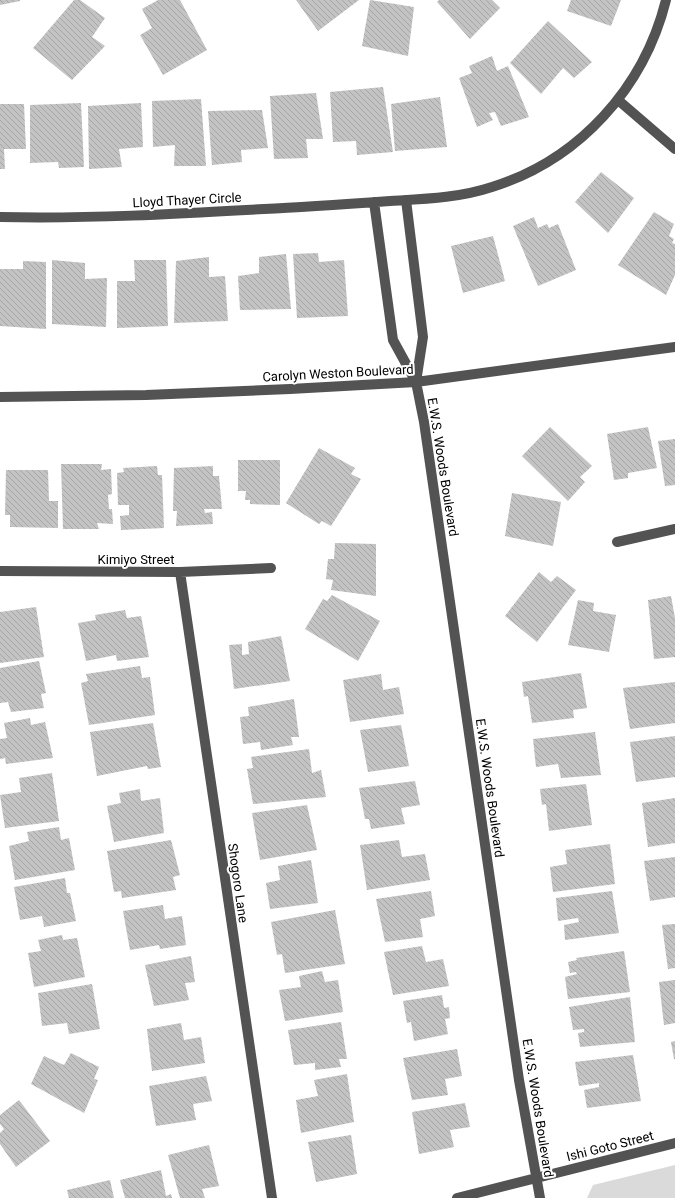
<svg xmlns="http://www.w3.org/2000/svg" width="675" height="1198" font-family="Roboto,sans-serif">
<defs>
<pattern id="building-back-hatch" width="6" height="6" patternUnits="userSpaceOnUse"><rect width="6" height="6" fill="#c3c3c3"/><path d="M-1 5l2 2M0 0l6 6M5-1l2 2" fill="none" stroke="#a6a6a6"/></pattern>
</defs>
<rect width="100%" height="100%" fill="#fff"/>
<!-- park -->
<path fill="#dadada" d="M675 1165V1198H587L593 1185Z"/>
<!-- building -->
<path fill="url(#building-back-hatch)" d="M0 0H20V1L0 5Z
M74 0H80L105 18 92 37 105 46 72 80 33 48Z
M158 0H180L207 50 163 75 140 35 152 28 142 9Z
M296 0H359L318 31Z
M370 0 414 7 408 56 362 46Z
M439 0H492L500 8 470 39 437 2Z
M571 0H621L611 26 567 11Z
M548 21 592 62 574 78 563 68 541 94 510 63Z
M492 56 497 71 508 66 529 117 501 126 495 112 489 113 493 120 477 127 459 78 472 73 469 66Z
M383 87 393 152 357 155 356 141 333 142 330 92Z
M316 93 323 139H306L308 158 274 159 270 96Z
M440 97 447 147 395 151 391 104Z
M201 99 206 166H174L175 145 153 147 152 101Z
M81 103 84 167 59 168 58 162 30 163V105Z
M141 103 143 147 119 149 122 167 89 169 88 106Z
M0 104H24L26 149H4L5 169H0Z
M262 110 268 148 241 150 242 162 212 165 208 111Z
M601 172 634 198 608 233 575 202Z
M654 212 674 224 669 236 674 239 672 243 675 244V275L666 295 618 265Z
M534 217 538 228 547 224 549 228 558 224 576 270 538 286 513 226Z
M493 236 505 281 463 293 451 246Z
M318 253 319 262 344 260 348 316 297 318 293 254Z
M286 254 291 309 240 310 238 276 259 273V257Z
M209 257V277L225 276 228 321 174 323 176 261Z
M52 260 85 263V279L107 278 106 327 52 324Z
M134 260H166L168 326 117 328V281H135Z
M23 261 46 262V329L0 326V269H23Z
M550 427 592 466 580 477 585 482 568 501 522 456Z
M648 427 657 468 628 473V478L614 480 607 434Z
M675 439V485L665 486 658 441Z
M319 448 355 468 351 474 361 479 331 526 322 521 319 524 286 503Z
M238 460H280V505L250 504V500H245L246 491H238Z
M61 464H102L101 470 111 469 112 494 108 495 109 509H112L113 524 97 523 99 529H63Z
M157 466 158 475H162L164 528 121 530 120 516 129 515V505H118L117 473 124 472 123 468Z
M213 466V476H219L222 509H204L205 513 212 512 213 524 176 526 177 511H173L174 468Z
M6 470H48L49 501H58V528L10 527V515H5Z
M512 493 561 502 553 546 505 536Z
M335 543 376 544V596L331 590 333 580 326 579 328 559H334Z
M539 572 551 582 557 576 576 590 537 642 505 616Z
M332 595 380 621 358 661 305 629 323 599 327 601Z
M671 596 675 618V657L654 659 648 600Z
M578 600 594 603 593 611 616 615 609 652 568 645Z
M36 607 44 657 0 663V612Z
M125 610 127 618 141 616 149 657 117 661 116 655 86 661 78 623 96 620 95 615Z
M281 636 290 681 234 689 229 645 242 644V655L249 654 248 642Z
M39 661 46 693 41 694 44 708 11 712 8 702 0 703V668Z
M140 666 142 678 150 677 155 715 89 725 81 683 88 681 86 674Z
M581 673 587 708 573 710 574 718 532 723 528 696 524 697 522 682Z
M381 674 383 690 399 687 404 714 350 722 343 680Z
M675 682V723L630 729 623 688Z
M294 699 299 737H291L293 745 261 750 260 742 243 744 240 717 249 716 248 707Z
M30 718 31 725 45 722 53 758 6 764 5 758 0 759V739L7 738 4 723Z
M153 723 161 767 148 769 147 766 97 776 90 732Z
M401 725 409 766 368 772 360 730Z
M595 732 601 775 561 778 558 764 536 767 533 739Z
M675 736V777L636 782 630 742Z
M309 749 312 773 321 770 326 797 253 804 247 769 253 768 251 757Z
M52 773 59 821 5 828 0 795 21 792 19 778Z
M415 781 420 805 401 808 405 824 371 829 369 819H365L359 788Z
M586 784 592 825 549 831 546 804 542 805 540 789Z
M140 789 141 801 160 798 164 833 114 842 107 806 121 803 119 793Z
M675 798V843L648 847 642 803Z
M307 805 317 850 260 860 252 813Z
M59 827 61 840 69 838 75 870 15 880 9 846 29 841 27 832Z
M171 840 180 875 173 877 176 890 122 898 121 891 114 892 107 851Z
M399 840 402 857 425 854 430 880 367 890 360 845Z
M610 844 615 884 553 892 550 867 567 864 565 850Z
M675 857V897L650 901 644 861Z
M311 860 318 903 270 909 266 883 280 880 278 866Z
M65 878 67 893H70L76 921 44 927 42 916 20 920 14 887Z
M431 891 435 916 420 919 423 937 385 942 376 899Z
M612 891 619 933 565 940 564 925 579 922 578 918 558 921 556 898Z
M163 905 165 919 182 916 186 945 160 949 159 945 130 950 123 911Z
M335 910 345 964 285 973 282 954 277 955 271 922Z
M675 924V968L668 969 662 925Z
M62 935 63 940 77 938 85 977 34 987 28 953 41 951 38 940Z
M422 946 426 962 443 959 449 986 393 995 384 952Z
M624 951 630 992 568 999 565 977 577 974 576 972 570 973 568 962 577 960 576 958Z
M191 956 195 982 185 983 189 1000 154 1006 145 965Z
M322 971 325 982 338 980 343 1012 285 1021 279 990 301 987 299 976Z
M675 980V1023L664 1025 659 982Z
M92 984 100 1029 69 1034 67 1023 42 1026 38 993Z
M442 995 444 1008 449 1007 450 1018 445 1019 448 1034 414 1041 411 1022 407 1023 403 1001Z
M630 997 635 1042 580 1047 578 1033 584 1032V1029L573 1030 569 1007Z
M341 1022 347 1059H339L341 1067 315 1070V1063L294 1065 288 1030Z
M181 1023 184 1040 201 1037 205 1063 152 1071 147 1029Z
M675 1041V1059H674L671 1042Z
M457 1049 462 1076 445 1079 448 1095 412 1100 403 1058Z
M71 1053 99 1067 94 1079 98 1080 84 1113 31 1084 44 1056 64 1065Z
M633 1055 641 1101 587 1108 584 1090 599 1087V1083L579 1086 575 1062Z
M347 1074 354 1122 301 1133 296 1100 318 1096 314 1080Z
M206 1076 212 1101 193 1104 196 1120 156 1126 149 1086Z
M19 1100 50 1141 16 1167 0 1144V1133L4 1129 0 1124V1115Z
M465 1103 470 1127 450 1130 454 1147 419 1154 412 1112Z
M351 1135 357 1174 316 1182 308 1142Z
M209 1145 219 1186 202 1189 205 1198H180L168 1155Z
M161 1170 166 1196 171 1194 172 1198H125L120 1180Z
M110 1180 114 1198H69L67 1190Z"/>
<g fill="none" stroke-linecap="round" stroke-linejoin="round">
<!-- minor -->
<path stroke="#535353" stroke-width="10" d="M618 100 675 149
M406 200 423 337 416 382 424 422 519 1080 540 1198
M374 202 393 340 416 382
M0 217C88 219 176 214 264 209 306 207 348 204 390 201 424 199 459 198 492 187 579 160 644 88 666 0
M0 397 146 395 290 389 416 382 675 347
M617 542 675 529
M0 571 180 572 271 568
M180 572 272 1198
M457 1198 675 1143"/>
</g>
<g text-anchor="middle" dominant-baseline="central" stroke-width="4" stroke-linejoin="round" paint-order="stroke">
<!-- street labels -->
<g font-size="13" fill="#000" stroke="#fff">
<text transform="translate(187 200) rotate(-3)">Lloyd Thayer Circle</text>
<text transform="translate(338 373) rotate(-3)">Carolyn Weston Boulevard</text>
<text transform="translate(443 467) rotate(81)">E.W.S. Woods Boulevard</text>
<text x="136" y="559">Kimiyo Street</text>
<text transform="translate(490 788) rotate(82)">E.W.S. Woods Boulevard</text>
<text transform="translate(238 883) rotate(82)">Shogoro Lane</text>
<text transform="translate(538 1108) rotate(81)">E.W.S. Woods Boulevard</text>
<text transform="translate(610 1146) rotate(-14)">Ishi Goto Street</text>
</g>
</g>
</svg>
